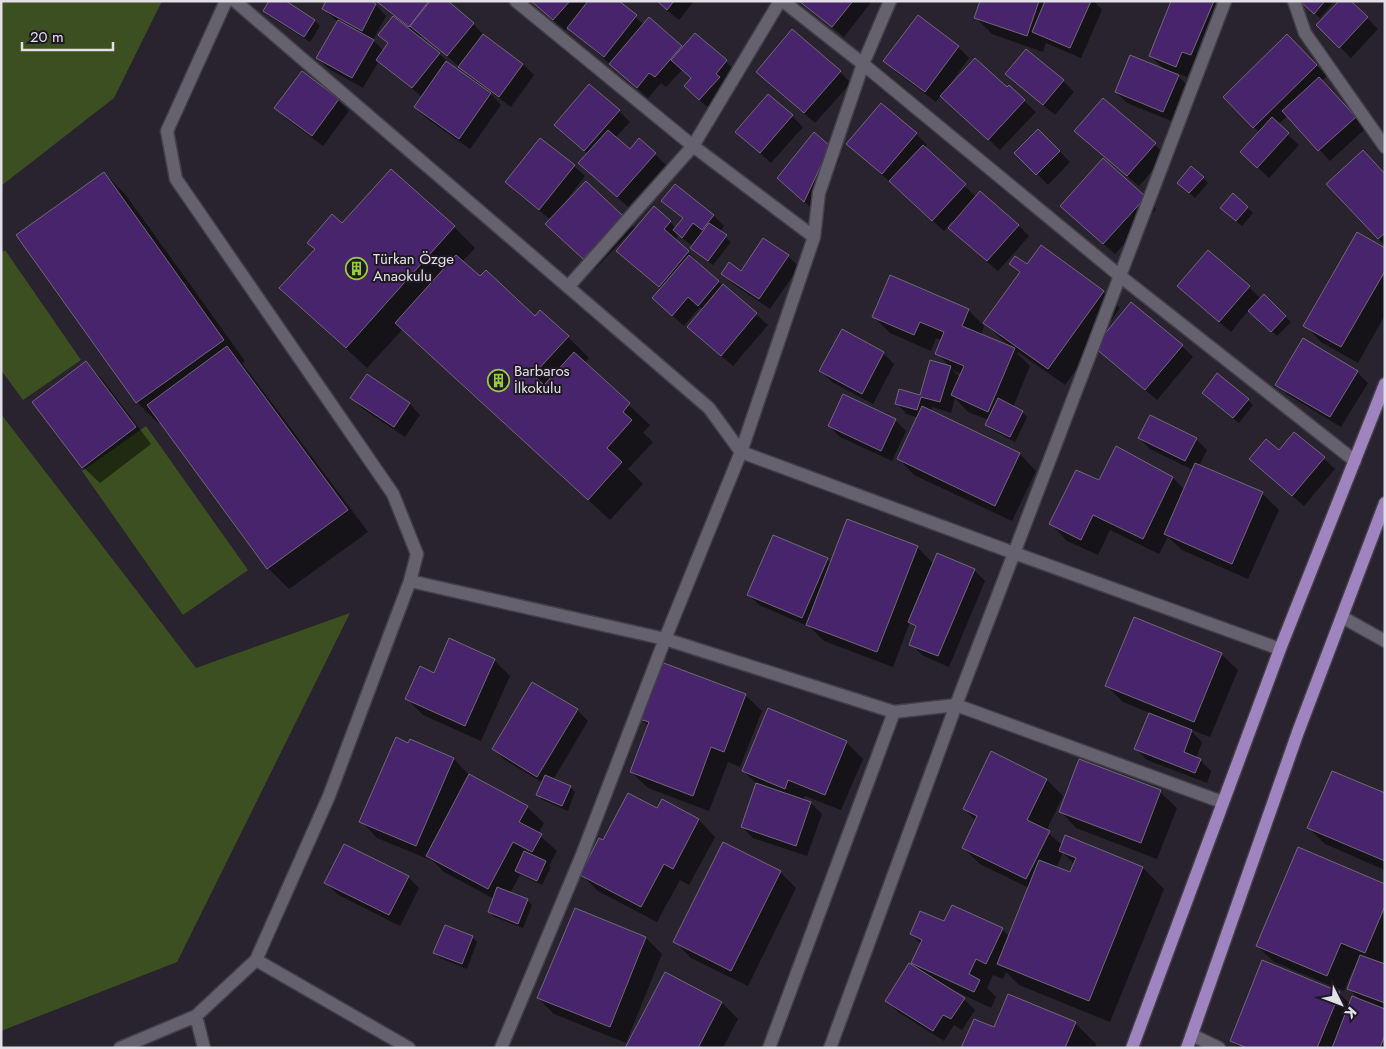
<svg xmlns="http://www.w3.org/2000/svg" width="1386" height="1049" font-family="Jost,sans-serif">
<rect width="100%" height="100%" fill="#28232e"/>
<!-- green -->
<path fill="#3c4f21" d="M1 1H162L114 98 1 186Z
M5 250 81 360 23 400 1 370V253Z
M1 414 196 668 350 613 177 962 1 1031Z
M146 426 248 570 183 615 82 471Z"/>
<!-- shadow -->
<path fill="#0007" fill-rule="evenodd" d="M283 1 315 21 320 26 310 42 269 16 264 11Z
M372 1H449L447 3 473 24 484 35 483 36 523 64 534 75 511 107 492 93 491 94 501 105 470 149 426 118 415 107 422 97 379 61 363 88 329 69 318 58 338 22 323 9 375 4ZM377 1 395 17 380 35 389 44 384 51 373 40 386 16 375 4ZM422 36 460 67 472 80 471 81 420 38Z
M531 1H617L644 25 649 19 683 48 695 34 737 72 711 110 696 97 692 79 682 70 666 87 661 83 648 98 568 27 565 30Z
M656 1H694L679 20Z
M800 1H872L844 37Z
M982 1H1094L1102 10 1081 58 1046 43 1043 52 992 34 976 18Z
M1173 1H1224L1202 66 1194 62 1187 77 1174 72 1189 87 1174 122 1127 103 1116 92 1165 70 1150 56Z
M1301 1H1330L1332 4 1320 18Z
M1350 1 1378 29 1351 58 1329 36Z
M918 17 958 47 969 58 947 88 948 89H1007L1009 87 1036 112 1000 150 941 95 936 102 896 72 885 61Z
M1287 36 1327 76 1322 81 1366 128 1330 161 1288 115 1278 125 1299 145 1269 178 1253 163 1260 133 1224 97Z
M757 72H840L851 83 815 123Z
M302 73 338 100 349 111 323 146 287 119 276 108Z
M1007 74 1063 81 1074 92 1055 115Z
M1103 99 1166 155 1139 186 1087 142Z
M619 111 630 122 615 138 630 151 655 154 666 165 628 207 591 174 588 154 567 136Z
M792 116 803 127 771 163 737 132Z
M1038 130 1070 162 1048 185 1016 153Z
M916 134 927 145 924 148 976 197 1018 225 1029 236 998 271 961 239 952 221 944 231 848 144Z
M829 147 840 158 815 211 790 189Z
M574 166 585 176 565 202 623 217 634 228 595 269 558 235 551 220 517 193 506 182Z
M104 173 125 194 245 361 242 363 368 532 289 589 268 568 160 422 158 423 137 402Z
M1385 175V245L1378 238Z
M1203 178 1208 183 1195 198 1184 188Z
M1145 198 1156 209 1115 254 1073 217Z
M663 201 713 215 724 226 720 232 731 242 713 265 697 253 692 248 693 247 679 235 675 240 699 263 698 264 768 325 733 366 699 337 703 309 700 307 684 326 653 298 661 289 618 251 670 222 676 228 683 219Z
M1247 207 1253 213 1242 226 1227 213Z
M342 225 454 227 475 248 462 262 480 278 535 318 568 337 589 358 584 363 650 425 643 433 653 442 628 469 643 484 610 520 403 329 367 368 281 288Z
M1385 249V315L1358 363 1321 342 1305 325Z
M788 256 799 267 770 309 733 284 722 274 742 272Z
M1010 264 1027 266 1103 292 1120 308 1065 385 1018 352 1017 353 1030 366 1013 407 1022 412 1027 417 1015 442 992 430 987 425 989 420 968 412 955 398 951 413 932 407 930 412 1020 454 1036 471 1012 521 914 475 898 458 918 418 907 414 896 403 920 397 950 367 937 353 942 340 936 338 931 351 890 333 874 317 968 310 984 326 981 335 1013 348 1001 339 985 323 1020 274ZM952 370 962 374 960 377Z
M1249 287 1261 299 1264 296 1291 322 1277 336 1249 310 1231 332 1190 297Z
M1182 346 1193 357 1157 400 1095 347Z
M883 353 894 364 873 404 832 382 821 371Z
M86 363 102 379 151 444 100 483 83 467 34 402Z
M1357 372 1368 383 1341 427 1288 395 1277 384Z
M352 398 410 404 420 415 405 437 363 409Z
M1209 398 1248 400 1253 405 1239 423Z
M895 420 906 431 892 461 840 437 829 426Z
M1295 433 1335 469 1304 506 1250 459 1279 452Z
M1139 438 1196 439 1207 450 1199 466 1262 493 1279 510 1248 579 1182 550 1168 537 1159 554 1110 530 1098 555 1067 541 1051 524 1099 482 1116 448 1173 478 1185 490 1193 470 1150 449Z
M917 547 934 564 974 570 985 581 949 667 922 655 911 644 917 629 910 622 893 667 824 641 810 627 759 605 748 594 827 559 831 563Z
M1221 654 1238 670 1210 737 1189 729 1202 742 1196 759 1200 760 1211 771 1207 783 1147 760 1136 749 1150 713 1123 702 1107 686Z
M494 660 510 676 481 741 423 715 407 699 435 674Z
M745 695 762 711 740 767 728 762 709 811 648 788 631 772 649 727 640 718Z
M577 710 588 721 553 780 570 787 575 792 568 811 543 800 538 795 543 783 505 760 494 749Z
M768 710 846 742 863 759 841 810 805 796 803 801 811 803 822 814 807 856 753 838 742 827 757 784 743 771Z
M410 740 454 759 470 776 527 807 544 823 538 834 557 851 549 866 551 867 542 885 520 875 510 893 527 900 532 905 523 928 494 917 489 912 494 899 444 872 433 861 377 838 361 821Z
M1047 780 1063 796 1046 831 1062 845 1143 868 1164 889 1110 1022 1019 985 1006 972 1003 979 993 975 987 988 996 997 991 1008 953 990 952 992 964 999 975 1010 962 1030 954 1025 944 1041 898 1012 887 1001 920 971 912 963 921 944 911 934 945 923 1002 929 1009 936 1029 888 980 864 963 848 976 821 964 809ZM1063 853 1075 865 1071 874 1056 868Z
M1160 792 1177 808 1157 859 1076 828 1060 811Z
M1385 794V870L1325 844 1309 828Z
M662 801 699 820 715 837 689 885 680 880 657 922 598 891 581 874 603 842 657 810Z
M780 872 796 888 748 986 691 958 675 941Z
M408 877 419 888 400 926 337 894 326 883Z
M1385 885V960L1383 964 1385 966V1048H1239L1231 1040 1339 993 1350 1004 1361 1001 1348 988 1355 970 1353 969 1344 991 1274 962 1257 946Z
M575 910 646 938 662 954 626 1043 554 1014 538 998Z
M472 937 477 942 467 969 440 958 435 953Z
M665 973 722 1003 738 1019 723 1048H627Z
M1075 1023 1096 1044 1095 1048H963L994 1029Z"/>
<!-- building -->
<path fill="#48246c" stroke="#6f6a77" d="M269 1H286L315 20 304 37 263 11Z
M326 1H371L376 4 362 31 322 9Z
M376 1H429L409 27Z
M430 1H448L474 23 447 56 410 26Z
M531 1H570L553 20Z
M588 1H619L637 15 604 57 567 28Z
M657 1H674L667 10Z
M799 1H853L832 27Z
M980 1H1039L1027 36 974 18Z
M1045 1H1091L1070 48 1032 32Z
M1171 1H1214L1191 55 1182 52 1176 67 1149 56Z
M1300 1H1325L1314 14Z
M1339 1H1351L1368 17 1339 48 1316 25Z
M918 15 959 46 925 92 883 61Z
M393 16 440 53 412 88 376 60 388 43 378 35Z
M649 17 682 46 655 77 649 73 637 88 609 64Z
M338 20 374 40 352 78 316 58Z
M792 29 841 71 804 113 756 72Z
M695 33 727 60 716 74 720 77 699 100 684 86 691 78 671 60Z
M483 34 523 64 499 97 458 67Z
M1287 34 1317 65 1253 128 1223 97Z
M1026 49 1064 80 1043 105 1005 74Z
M1130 55 1179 75 1163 112 1115 92Z
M975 58 1007 87 1009 85 1025 100 988 140 940 96Z
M446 61 491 93 459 139 414 107Z
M302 71 339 99 312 136 274 108Z
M1319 77 1356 117 1318 151 1282 111Z
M589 84 620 110 584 151 554 125Z
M768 94 793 115 760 153 735 132Z
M1103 98 1156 143 1127 176 1074 131Z
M881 103 917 133 882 174 846 144Z
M1272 117 1289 133 1257 168 1240 152Z
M1038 129 1060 151 1036 175 1014 153Z
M608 130 630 149 639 138 656 153 617 197 578 163Z
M814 132 830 146 804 202 777 178Z
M540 138 575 165 539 210 505 182Z
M923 145 966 184 932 221 889 181Z
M1363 150 1385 174V233L1378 239 1326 184Z
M1103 158 1146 197 1103 244 1060 206Z
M1191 166 1204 177 1189 193 1177 183Z
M391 169 455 226 346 348 279 288 315 249 307 243 332 214 342 223Z
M104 172 224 340 136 403 16 235Z
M586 181 623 216 583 259 545 224Z
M675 184 714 215 702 230 693 223 682 238 673 230 683 218 661 201Z
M980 191 1019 225 987 261 948 228Z
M1233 193 1248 207 1236 221 1220 208Z
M654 206 671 221 664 229 689 251 659 287 616 251Z
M709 223 727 235 708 261 690 248Z
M1357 232 1385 248V271L1341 347 1303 326Z
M763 238 789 255 759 299 721 274 729 262 741 271Z
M1041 245 1104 291 1048 369 983 323 1020 272 1009 264 1015 256 1027 264Z
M1208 250 1250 286 1219 322 1177 286Z
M456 255 480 276 486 270 535 316 540 310 569 336 533 375 544 385 574 352 630 403 623 412 632 420 607 448 622 462 588 500 395 323Z
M689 255 719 281 698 306 688 297 672 316 652 298Z
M890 275 969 309 962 326 1015 348 988 412 951 395 964 366 935 354 944 332 920 322 914 335 872 317Z
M723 284 757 313 721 356 687 327Z
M1264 294 1286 316 1271 332 1248 311Z
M1131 302 1183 345 1145 390 1094 347Z
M842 329 884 352 862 394 819 371Z
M1303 338 1358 371 1330 417 1275 385Z
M227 346 348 510 267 569 147 405Z
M930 360 951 366 940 402 921 397 917 410 895 404 899 389 920 395Z
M86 361 136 427 82 468 32 402Z
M1217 373 1249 399 1233 418 1202 393Z
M367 374 410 403 394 427 350 398Z
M843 394 896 419 881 451 828 426Z
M998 398 1023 411 1010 437 985 425Z
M922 406 1020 453 995 506 897 459Z
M1150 415 1197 438 1185 461 1138 438Z
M1294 432 1325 457 1292 496 1249 459 1266 439 1279 450Z
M1116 446 1173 477 1143 539 1093 515 1081 540 1049 524 1076 470 1099 480Z
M1195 463 1263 492 1232 564 1164 534Z
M847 519 918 546 877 652 806 625Z
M773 535 828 558 802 618 747 595Z
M937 553 975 569 938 656 909 645 916 626 908 622Z
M1134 617 1222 653 1194 722 1105 686Z
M449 638 495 659 465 726 405 699 420 666 434 673Z
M661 662 746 694 724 752 711 747 693 796 630 772 649 722 639 719Z
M532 682 578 709 537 777 492 749Z
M768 708 847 741 825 795 788 780 785 789 742 771Z
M1149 713 1192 730 1184 752 1201 759 1195 773 1134 749Z
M396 737 408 743 410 739 454 758 416 846 359 822Z
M991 751 1047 779 1027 820 1050 831 1026 879 962 848 977 816 963 809Z
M1079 759 1161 790 1141 843 1059 812Z
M1332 771 1385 793V861L1307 828Z
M469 774 528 806 519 822 542 834 532 852 513 842 488 889 426 856Z
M545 775 571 786 562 806 536 795Z
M756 783 811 802 796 846 741 827Z
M628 793 657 808 662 799 699 819 673 869 664 864 641 907 580 875 599 838 603 840Z
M1065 835 1143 867 1089 1001 997 964 1039 860 1070 872 1076 858 1059 851Z
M723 842 781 871 731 971 673 942Z
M344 844 409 876 389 915 324 883Z
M1298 847 1385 884V906L1365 953 1341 943 1327 976 1256 946Z
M524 851 546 861 537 881 515 871Z
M497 887 528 899 518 924 488 912Z
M952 905 1003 928 986 964 976 959 969 974 980 980 974 992 911 963 922 940 910 934 920 911 944 921Z
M575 908 646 937 610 1027 537 998Z
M445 925 473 936 462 964 433 953Z
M1360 955 1385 964V1003L1347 989Z
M1262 960 1340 992 1317 1048H1247L1230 1041Z
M909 963 965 998 951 1019 943 1015 933 1031 885 1001Z
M665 972 722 1002 698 1048H625Z
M1008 994 1076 1022 1065 1048H961L974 1019 994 1027Z
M1352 996 1385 1009V1035L1380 1048H1332Z"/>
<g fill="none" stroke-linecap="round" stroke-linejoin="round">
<defs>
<path id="minor" d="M226 1 167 131 176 179 393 494 417 554 410 581 665 639 894 712 956 705 1222 802
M235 1 709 408 741 452 1014 553 1280 649
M516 1 693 146 814 237
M783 1 863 64 1120 276 1355 461
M1294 1 1305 33 1385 147
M568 287 693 146 780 1
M1342 617 1385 641
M256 960 409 1048
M196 1016 204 1048
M1192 1035 1219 1048
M120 1048 196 1016 256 960 329 796 410 581
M501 1048 582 855 665 639 741 452 814 237 819 193 863 64 890 1
M769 1048 894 712
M830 1048 956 705 1225 1"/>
<path id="major" d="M1132 1048 1280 649 1385 384
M1187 1048 1298 732 1385 503"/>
</defs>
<!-- minor casing -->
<use href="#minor" stroke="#423f48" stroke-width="15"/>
<!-- major casing -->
<use href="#major" stroke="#423f48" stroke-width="15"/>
<!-- minor -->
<use href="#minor" stroke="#66616e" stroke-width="12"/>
<!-- major -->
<use href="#major" stroke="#9f84c0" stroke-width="12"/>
</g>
<!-- icons -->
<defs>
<symbol id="building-ring" viewBox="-11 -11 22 22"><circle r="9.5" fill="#1e1924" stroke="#96cc3a" stroke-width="1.5"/><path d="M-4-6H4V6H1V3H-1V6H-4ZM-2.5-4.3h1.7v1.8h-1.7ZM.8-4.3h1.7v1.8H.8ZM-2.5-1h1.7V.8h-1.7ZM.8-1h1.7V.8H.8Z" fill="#96cc3a"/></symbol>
</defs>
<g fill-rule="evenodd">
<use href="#building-ring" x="344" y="256" width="25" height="25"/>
<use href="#building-ring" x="486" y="368" width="25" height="25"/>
</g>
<g text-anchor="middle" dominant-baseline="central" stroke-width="4" stroke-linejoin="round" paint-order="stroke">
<!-- poi labels -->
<g font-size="15" fill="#e2dfe6" stroke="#1e1924" text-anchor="start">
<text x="373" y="259">Türkan Özge<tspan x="373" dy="17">Anaokulu</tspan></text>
<text x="514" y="371">Barbaros<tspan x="514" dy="17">İlkokulu</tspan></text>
</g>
</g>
<!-- border -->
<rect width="1386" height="1049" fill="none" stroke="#e2dfe6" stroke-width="5"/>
<!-- north arrow -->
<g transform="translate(1341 1004) rotate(132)" stroke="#1e1924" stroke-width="4" paint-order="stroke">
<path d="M0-4L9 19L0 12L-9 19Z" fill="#e2dfe6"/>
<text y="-8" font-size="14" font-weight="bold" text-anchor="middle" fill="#e2dfe6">K</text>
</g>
<!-- scale -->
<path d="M22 42v8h91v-8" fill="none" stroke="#e2dfe6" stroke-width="2.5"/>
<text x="30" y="42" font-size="15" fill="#e2dfe6" stroke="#1e1924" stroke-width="4" paint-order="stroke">20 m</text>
</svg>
